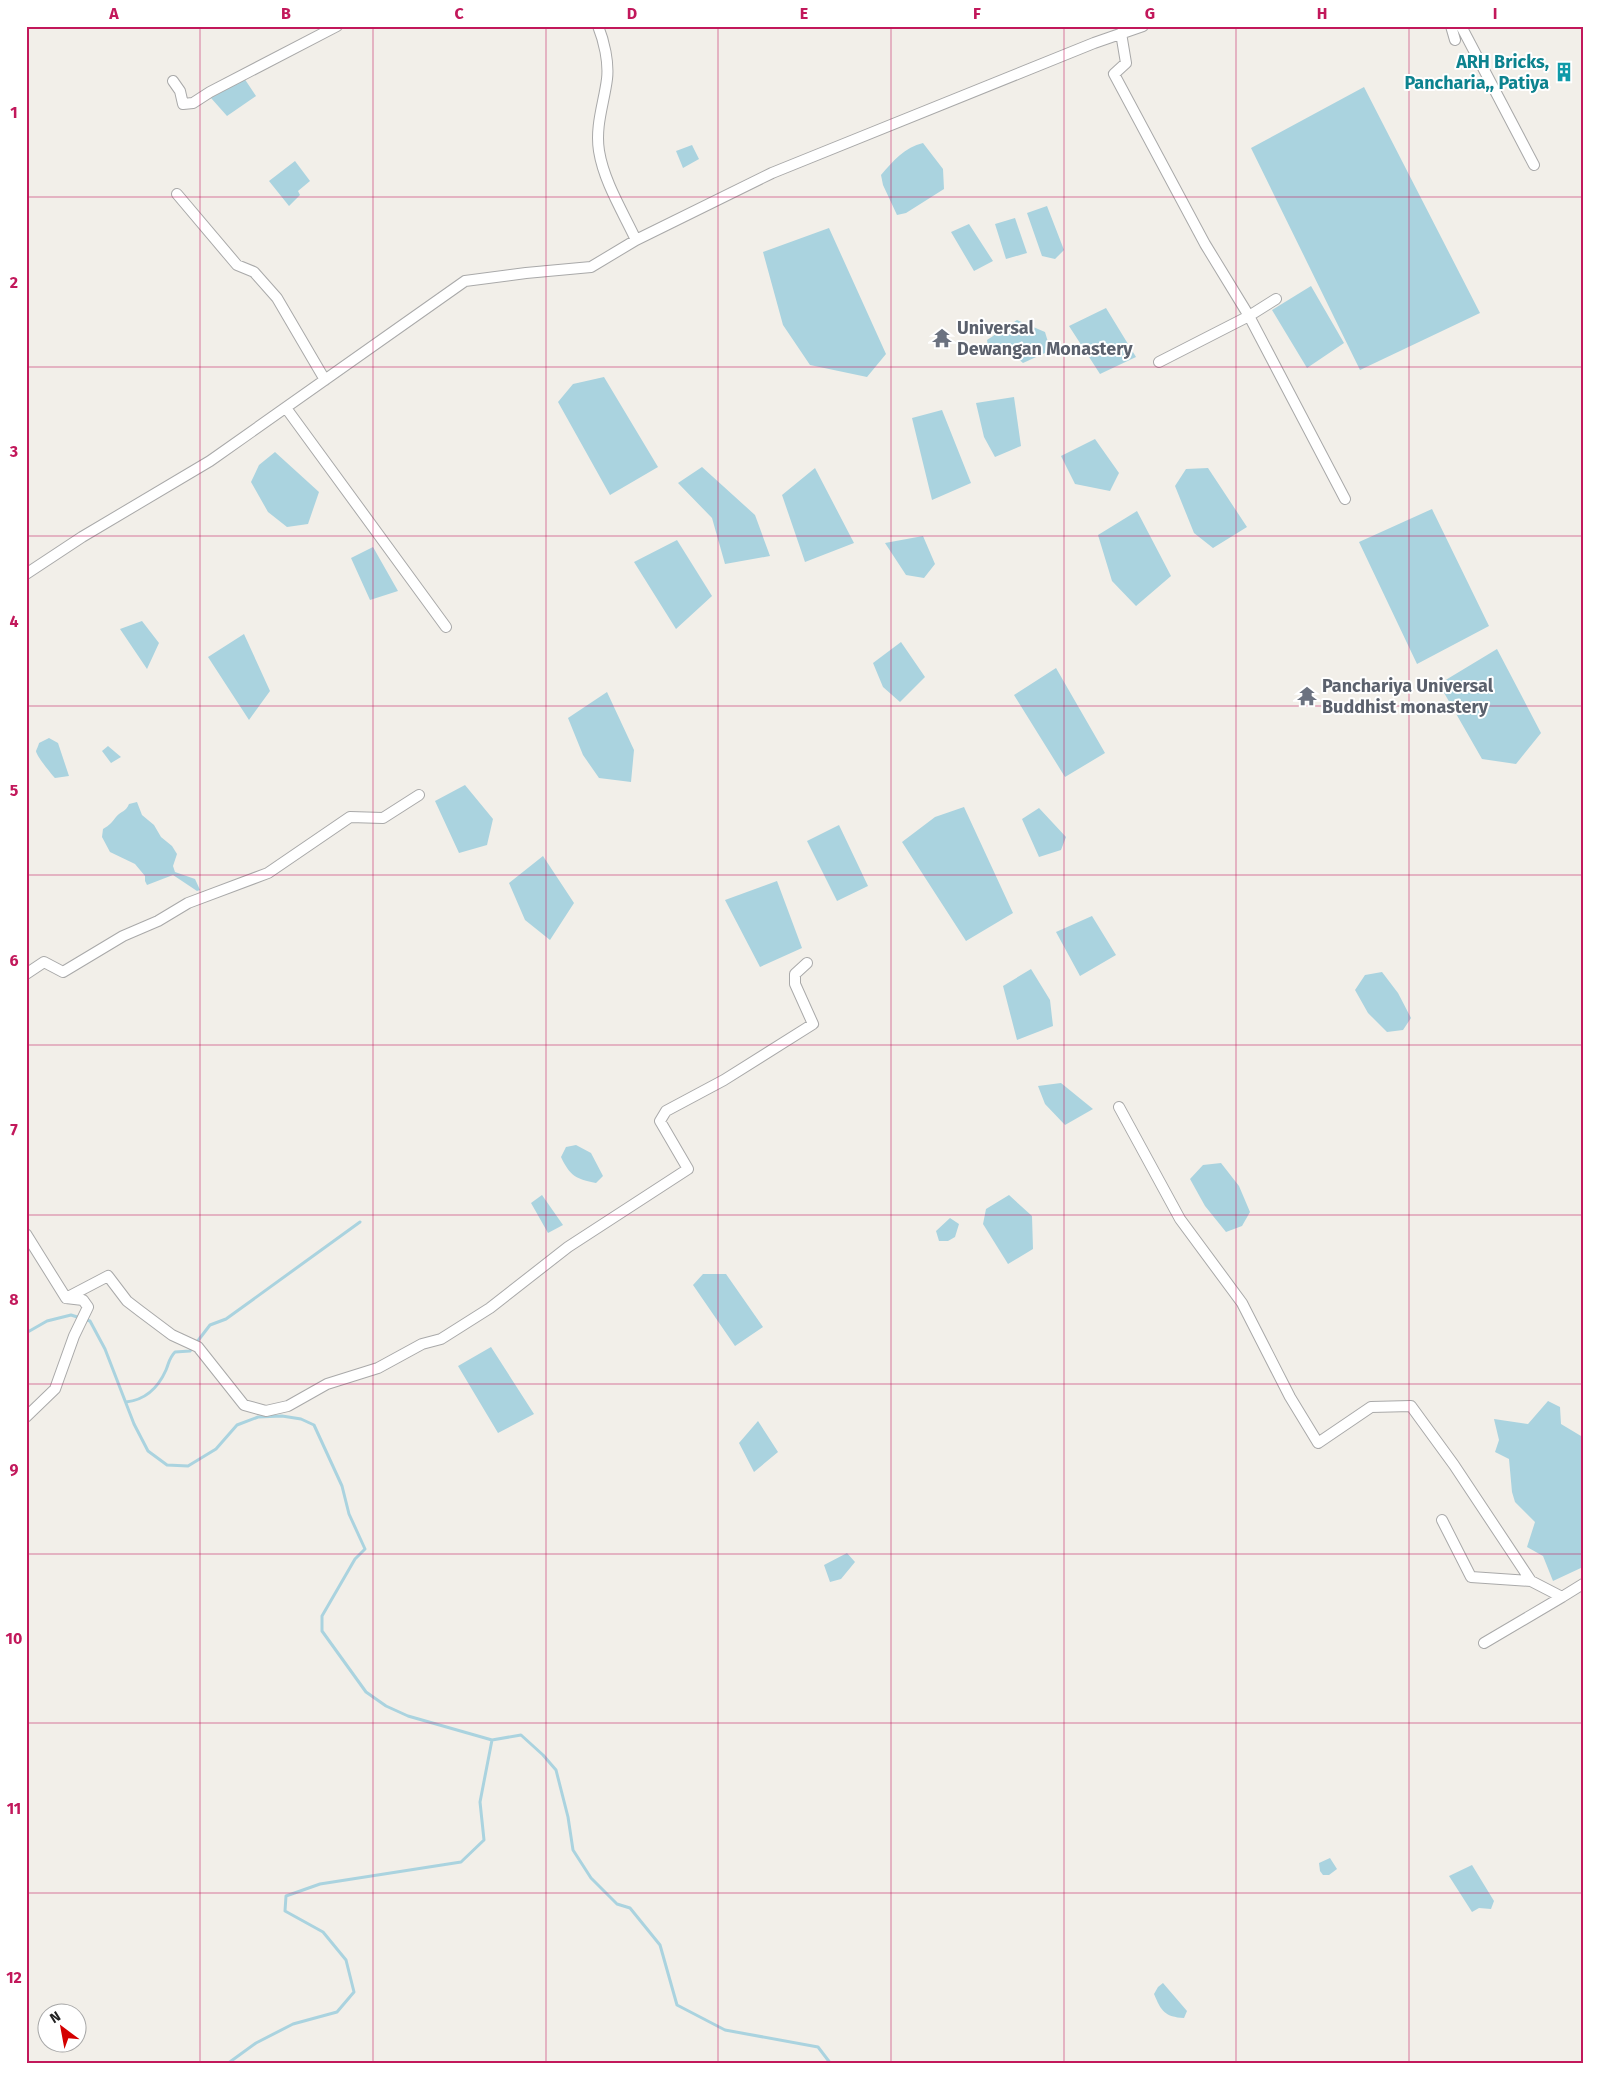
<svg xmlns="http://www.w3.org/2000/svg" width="1609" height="2090" font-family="'Fira Sans',sans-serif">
<rect width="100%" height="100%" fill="#f2efe9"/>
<!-- water -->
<path fill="#aad3df" d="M244 78 256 96 227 116 211 98Z
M1364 87 1480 313 1360 370 1251 148Z
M923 143 943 169 944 189 906 213 897 215 883 185 881 175C893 161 905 147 923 143Z
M692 145 699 159 683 168 676 151Z
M295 161 310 181 298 191 300 195 289 206 269 181Z
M1047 206 1064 250 1055 259 1042 256 1027 213Z
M1015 218 1027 253 1006 259 995 224Z
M969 224 993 261 974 271 951 232Z
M829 228 886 354 867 377 810 365 783 325 763 252Z
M1311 286 1344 343 1307 368 1272 310Z
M1106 308 1136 357 1100 374 1069 326Z
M1017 320 1045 332 1048 342 1045 353 1023 363 1016 357 988 346 987 340Z
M604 377 658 467 610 495 558 402 573 384Z
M1014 397 1021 446 995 457 984 437 976 403Z
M942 410 971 483 932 500 912 418Z
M1095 439 1119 473 1110 491 1075 484 1061 456Z
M275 452 319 492 308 524 287 527 268 512 251 482 259 465Z
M702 467 755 515 770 556 725 564 712 518 678 483Z
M815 468 854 543 805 562 782 495Z
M1208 468 1247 527 1213 548 1194 533 1175 486 1186 469Z
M1432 509 1489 626 1417 664 1359 542Z
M1137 511 1171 576 1136 606 1112 581 1098 535Z
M923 536 935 564 924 578 906 575 885 543Z
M677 540 712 596 676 629 634 562Z
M373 547 398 591 370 600 351 558Z
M142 621 159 643 147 669 120 629Z
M244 634 270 691 249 720 208 657Z
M901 642 925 677 900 702 883 687 873 663Z
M1497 649 1541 733 1516 764 1482 759 1439 684Z
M1056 668 1105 753 1065 777 1014 695Z
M607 692 634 750 631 782 599 778 583 755 568 718Z
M49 738 58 743 69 776 55 778C51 774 36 755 36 751 36 751 39 744 39 743Z
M108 746 121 757 111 763 102 751Z
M465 785 493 819 487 845 459 853 435 801Z
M137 802 142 815 154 825 161 837 172 846 177 854 173 866 175 872 195 879 200 890 197 891 173 875 147 885 145 881V876L135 864 110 852 102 837 103 829C110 825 112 822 116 817 121 811 126 812 129 804Z
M964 807 1013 913 966 941 902 842 935 817Z
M1039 808 1066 837 1061 850 1039 857 1022 819Z
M839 825 868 886 837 901 807 841Z
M543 856 574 903 550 940 525 920 509 883Z
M777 881 802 948 760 967 725 900Z
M1092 916 1116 955 1080 976 1056 932Z
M1031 969 1050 1000 1053 1026 1017 1040 1003 986Z
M1382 972 1398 993 1411 1018 1403 1030 1387 1032 1368 1013 1355 990 1365 975Z
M1061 1083 1093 1109 1065 1125 1045 1104 1038 1086Z
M576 1145 591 1153 603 1176 596 1183C576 1179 570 1176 561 1157L566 1147Z
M1221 1163 1239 1186 1250 1212 1242 1226 1226 1232 1205 1206 1190 1179 1203 1165Z
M542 1195 563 1225 548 1233 531 1203Z
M1009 1195 1032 1216 1033 1249 1008 1264 983 1224 986 1209Z
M950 1218 959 1224 955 1237 948 1241H939L936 1231Z
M703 1274H726L763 1327 735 1346 693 1285Z
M491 1347 534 1414 498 1433 458 1366Z
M1548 1401 1560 1407 1561 1424 1581 1436 1583 1448V1567L1553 1581 1543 1556 1527 1547 1535 1522 1515 1502 1512 1492 1509 1459 1495 1452 1499 1440 1494 1419 1528 1424Z
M758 1421 778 1452 754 1472 739 1443Z
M847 1553 855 1562 841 1579 830 1582 824 1565Z
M1330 1858 1337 1869 1329 1875H1323L1320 1871 1319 1863Z
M1472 1865 1494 1901 1491 1909 1479 1908 1472 1912 1449 1876Z
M1163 1983 1187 2011 1184 2018C1165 2017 1161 2011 1154 1994L1158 1987Z"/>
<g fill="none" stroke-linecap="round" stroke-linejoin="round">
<!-- stream -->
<path stroke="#aad3df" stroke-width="3" d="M26 1333 47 1321 71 1315 90 1321 105 1349 134 1424 148 1451 167 1465 188 1466 216 1449 237 1425 258 1417 282 1416 301 1419 314 1425 342 1486 349 1514 365 1549 355 1559 322 1616V1631L366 1692 386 1706 408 1716 492 1740 521 1735 543 1755 556 1770 568 1817 573 1850 591 1878 617 1904 630 1908 660 1945 677 2005 725 2030 818 2047 831 2064
M126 1402C145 1400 158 1388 166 1370 169 1363 169 1358 175 1352L190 1351 210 1325 226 1319 360 1222
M227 2064 256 2043 293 2024 337 2012 354 1992 346 1960 323 1932 285 1911 286 1896 320 1884 461 1862 484 1840 480 1802 492 1740"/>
<defs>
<path id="minor" d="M598 26C604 41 609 62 607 79 604 103 595 126 599 151 604 182 623 212 636 240
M1451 26 1455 40
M1461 26 1534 165
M1121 33 1126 63 1114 74 1205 244 1249 316 1345 499
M173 81 180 91 183 104 193 103 210 92 337 26
M177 194 237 265 254 272 277 298 325 380
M1159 362 1249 316 1276 299
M286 408 446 627
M26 574 82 537 210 461 465 281 526 273 591 267 636 240 772 173 1094 43 1143 26
M26 974 44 962 63 972 123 936 158 921 188 903 268 873 350 817 383 818 419 795
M1119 1107 1180 1219 1242 1303 1290 1397 1318 1443 1371 1407 1411 1406 1454 1465 1531 1581 1562 1597 1583 1584
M26 1234 66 1298 108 1276 127 1301 140 1311 172 1335 198 1347 244 1405 266 1411 288 1406 327 1384 378 1368 422 1344 441 1339 490 1308 568 1247 688 1169 660 1121 666 1111 724 1080 813 1024 795 984V974L807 963
M26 1417 55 1389 74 1336 88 1307 83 1300 66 1298
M1442 1520 1471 1577 1531 1581
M1484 1643 1562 1597"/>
</defs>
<!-- minor casing -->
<use href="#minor" stroke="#a9a9a9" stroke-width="12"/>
<!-- minor -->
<use href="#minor" stroke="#fff" stroke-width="10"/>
</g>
<!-- grid -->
<path fill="none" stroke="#c2185b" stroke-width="1" stroke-opacity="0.55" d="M200 26V2064M373 26V2064M546 26V2064M718 26V2064M891 26V2064M1064 26V2064M1236 26V2064M1409 26V2064M26 197H1583M26 367H1583M26 536H1583M26 706H1583M26 875H1583M26 1045H1583M26 1215H1583M26 1384H1583M26 1554H1583M26 1723H1583M26 1893H1583"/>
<!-- icons -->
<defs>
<symbol id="building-bare" viewBox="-9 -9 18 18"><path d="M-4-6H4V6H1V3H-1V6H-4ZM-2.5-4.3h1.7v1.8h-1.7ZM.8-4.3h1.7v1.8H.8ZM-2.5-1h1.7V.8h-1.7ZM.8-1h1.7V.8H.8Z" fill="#0f9aa8" stroke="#fff" stroke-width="2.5" paint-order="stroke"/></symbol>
<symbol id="temple-bare" viewBox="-9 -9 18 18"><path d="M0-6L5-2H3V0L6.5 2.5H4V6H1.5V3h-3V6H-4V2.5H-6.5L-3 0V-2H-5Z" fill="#6b7280" stroke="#fff" stroke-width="2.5" paint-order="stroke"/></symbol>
</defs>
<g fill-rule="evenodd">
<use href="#building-bare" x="1550" y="58" width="28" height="28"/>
<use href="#temple-bare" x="928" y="324" width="28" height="28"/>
<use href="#temple-bare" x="1293" y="682" width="28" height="28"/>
</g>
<g text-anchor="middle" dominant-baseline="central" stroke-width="4" stroke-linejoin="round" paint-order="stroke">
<!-- culture labels -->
<g font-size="18" font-weight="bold" fill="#0d838f" stroke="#fff" text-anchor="end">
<text x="1549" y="62">ARH Bricks,<tspan x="1549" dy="21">Pancharia,, Patiya</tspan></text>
</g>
<!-- worship labels -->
<g font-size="18" font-weight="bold" fill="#5b616d" stroke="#fff" text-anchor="start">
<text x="957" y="328">Universal<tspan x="957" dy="21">Dewangan Monastery</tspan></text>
<text x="1322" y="686">Panchariya Universal<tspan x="1322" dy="21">Buddhist monastery</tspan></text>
</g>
</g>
<!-- border -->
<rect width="1609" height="2090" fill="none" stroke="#ffffff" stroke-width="55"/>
<!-- north arrow -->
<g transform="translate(62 2028) rotate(328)"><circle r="24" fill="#ffffff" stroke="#a7a7a7"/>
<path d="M0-4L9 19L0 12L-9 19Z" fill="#d40000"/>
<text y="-8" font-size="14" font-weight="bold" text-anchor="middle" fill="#222222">N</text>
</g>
<rect x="28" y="28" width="1554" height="2034" fill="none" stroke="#c2185b" stroke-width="2"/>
<g font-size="16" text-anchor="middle" font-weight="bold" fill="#c2185b">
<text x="114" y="19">A</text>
<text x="286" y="19">B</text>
<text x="459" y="19">C</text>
<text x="632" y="19">D</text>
<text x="804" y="19">E</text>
<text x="977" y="19">F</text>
<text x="1150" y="19">G</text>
<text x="1322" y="19">H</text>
<text x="1495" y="19">I</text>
<text x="14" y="118">1</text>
<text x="14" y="288">2</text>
<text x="14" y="457">3</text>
<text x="14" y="627">4</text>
<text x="14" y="796">5</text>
<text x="14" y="966">6</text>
<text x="14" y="1135">7</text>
<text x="14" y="1305">8</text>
<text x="14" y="1475">9</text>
<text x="14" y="1644">10</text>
<text x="14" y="1814">11</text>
<text x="14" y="1983">12</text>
</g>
</svg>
